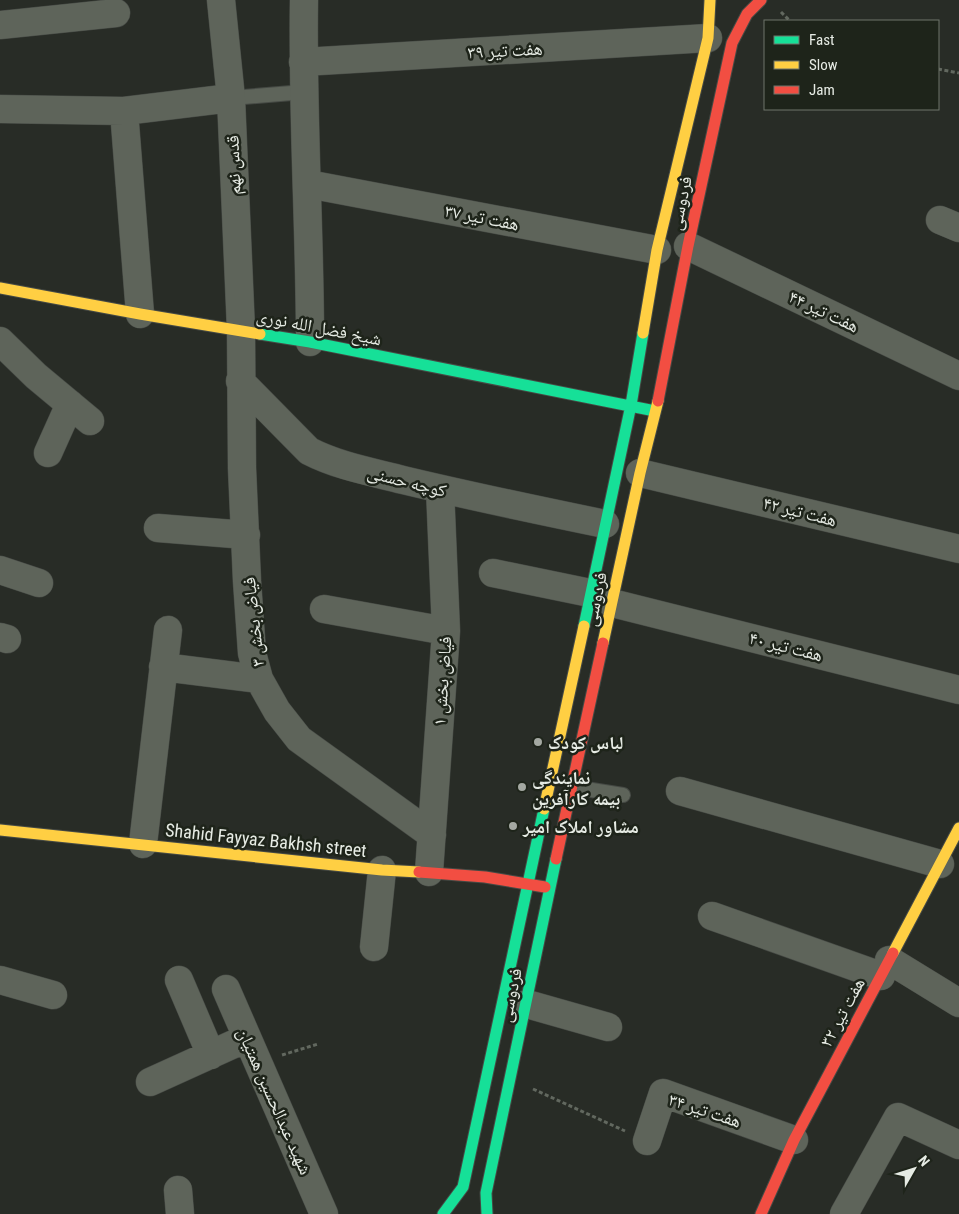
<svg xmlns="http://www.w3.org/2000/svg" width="959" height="1214" font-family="'Roboto Condensed','Noto Naskh Arabic',sans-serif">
<rect width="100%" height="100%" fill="#282c26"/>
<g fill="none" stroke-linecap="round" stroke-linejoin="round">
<defs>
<path id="lane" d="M231 98 304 92
M573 787 623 795"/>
<path id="street" d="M221 0 231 98 241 330 242 468 247 581 252 653 259 679 277 711 299 739 432 835
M304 0C302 114 310 228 310 342
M0 25 116 13
M303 62 708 38
M0 109 124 111 231 98
M124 111 140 314
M308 184 657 250
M940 220 959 228
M688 246 959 376
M0 341 36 376 90 421
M240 381 309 451C338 466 372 472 403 480 470 496 537 510 605 524
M48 453 70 404
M640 473 959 549
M158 528 246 535
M0 570 39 583
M493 573 590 593
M612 603 959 690
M324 609 446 631
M0 637 7 639
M163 667 259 679
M680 791 940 864
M143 844 168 630
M429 872 446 631 440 489
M712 916 881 976
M374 947 382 870
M889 960 959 1003
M0 980 53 995
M179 980 211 1055
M226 989 324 1214
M527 1004 608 1027
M150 1082 247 1038
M647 1141 663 1093 794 1140
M178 1190 180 1214
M844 1214 898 1117 959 1145"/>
<path id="fast" d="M260 334 310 342 650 410
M584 626 631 405 643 333
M443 1214 463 1187 544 809
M487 1214 486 1193 556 859"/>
<path id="slow" d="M0 288 140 314 260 334
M643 333 657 250 708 38 710 0
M603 643 640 473 658 401
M544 809 584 626
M0 830 382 870 419 872
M893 953 959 828"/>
<path id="jam" d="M658 401 688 246 732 43 747 14 761 0
M556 859 603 643
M419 872 485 877 545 887
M761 1214 794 1140 893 953"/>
</defs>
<!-- lane casing -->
<use href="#lane" stroke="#464a45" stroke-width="16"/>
<!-- street casing -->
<use href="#street" stroke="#464a45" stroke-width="29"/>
<!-- fast casing -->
<use href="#fast" stroke="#464a45" stroke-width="13"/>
<!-- slow casing -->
<use href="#slow" stroke="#464a45" stroke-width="13"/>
<!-- jam casing -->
<use href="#jam" stroke="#464a45" stroke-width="13"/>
<!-- path -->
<path stroke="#62685f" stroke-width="3" stroke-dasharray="4 2.5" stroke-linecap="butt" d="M781 12 790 21
M938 69 959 73
M282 1055 318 1044
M533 1089 625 1131"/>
<!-- lane -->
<use href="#lane" stroke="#5e645a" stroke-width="14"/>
<!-- street -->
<use href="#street" stroke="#5e645a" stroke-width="28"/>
<!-- fast -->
<use href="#fast" stroke="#16e098" stroke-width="11"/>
<!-- slow -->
<use href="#slow" stroke="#ffcf43" stroke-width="11"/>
<!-- jam -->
<use href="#jam" stroke="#f24e42" stroke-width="11"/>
</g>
<!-- markers -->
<g fill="#a4a8a2" stroke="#1e241a" stroke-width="2">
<circle cx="538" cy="742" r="5"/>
<circle cx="522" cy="787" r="5"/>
<circle cx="513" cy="826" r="5"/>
</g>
<g text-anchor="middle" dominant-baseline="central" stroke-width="5" stroke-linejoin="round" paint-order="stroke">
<!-- street labels -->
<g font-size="18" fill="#e6ebe4" stroke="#1e241a">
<text transform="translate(505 50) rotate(-3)">هفت تیر ۳۹</text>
<text transform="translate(233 165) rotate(-92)">قدس نهم</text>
<text transform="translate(680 203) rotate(-78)">فردوسی</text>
<text transform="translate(482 217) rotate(11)">هفت تیر ۳۷</text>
<text transform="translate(824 311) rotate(25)">هفت تیر ۴۴</text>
<text transform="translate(319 327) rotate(11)">شیخ فضل الله نوری</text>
<text transform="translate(407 481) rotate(14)">کوچه حسنی</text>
<text transform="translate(800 511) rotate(14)">هفت تیر ۴۲</text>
<text transform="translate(595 599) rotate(-78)">فردوسی</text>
<text transform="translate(253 622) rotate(-96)">فیاض بخش ۳</text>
<text transform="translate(786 646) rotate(14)">هفت تیر ۴۰</text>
<text transform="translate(442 681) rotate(-86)">فیاض بخش ۱</text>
<text transform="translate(266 840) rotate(6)">Shahid Fayyaz Bakhsh street</text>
<text transform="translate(510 995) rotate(-78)">فردوسی</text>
<text transform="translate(842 1012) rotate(-62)">هفت تیر ۳۲</text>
<text transform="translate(275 1101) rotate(66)">شهید عبدالحسین همتیان</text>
<text transform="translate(705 1110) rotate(18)">هفت تیر ۳۴</text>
</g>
<!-- poi labels -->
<g font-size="18" font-weight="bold" fill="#e6ebe4" stroke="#1e241a" text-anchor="start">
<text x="548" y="742">لباس کودک</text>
<text x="532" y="777">نمایندگی<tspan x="532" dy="21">بیمه کارآفرین</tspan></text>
<text x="523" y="826">مشاور املاک امیر</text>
</g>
</g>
<!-- legend -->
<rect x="764" y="20" width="175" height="90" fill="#1e241a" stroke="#6e746b"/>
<rect x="774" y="36" width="25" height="8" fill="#16e098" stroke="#6e746b"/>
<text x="809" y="45" font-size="15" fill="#e6ebe4">Fast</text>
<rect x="774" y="61" width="25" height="8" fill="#ffcf43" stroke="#6e746b"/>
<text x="809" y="70" font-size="15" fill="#e6ebe4">Slow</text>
<rect x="774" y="86" width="25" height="8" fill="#f24e42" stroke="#6e746b"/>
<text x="809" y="95" font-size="15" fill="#e6ebe4">Jam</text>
<!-- north arrow -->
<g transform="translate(914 1169) rotate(51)" stroke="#1e241a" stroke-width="4" paint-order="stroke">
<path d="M0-4L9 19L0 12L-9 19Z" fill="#e6ebe4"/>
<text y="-8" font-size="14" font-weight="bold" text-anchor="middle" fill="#e6ebe4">N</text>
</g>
</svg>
